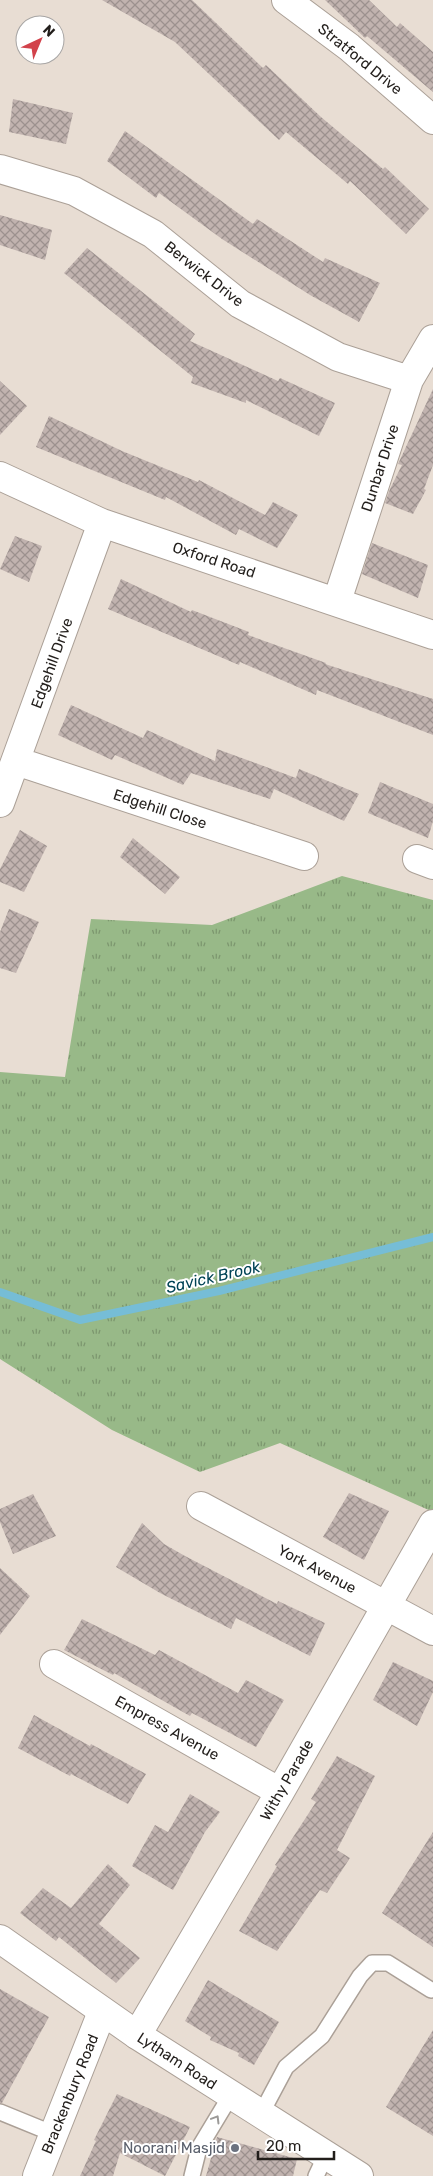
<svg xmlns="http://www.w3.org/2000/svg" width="433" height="2176" font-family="Rubik,sans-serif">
<defs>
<pattern id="grass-tufts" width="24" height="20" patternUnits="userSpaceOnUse" patternTransform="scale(1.25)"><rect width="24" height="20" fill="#98b988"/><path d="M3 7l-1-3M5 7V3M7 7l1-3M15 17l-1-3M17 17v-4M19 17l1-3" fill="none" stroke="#7c966e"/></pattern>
<pattern id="building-cross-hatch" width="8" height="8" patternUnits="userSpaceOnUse" patternTransform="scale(1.25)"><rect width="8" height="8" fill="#c1b3af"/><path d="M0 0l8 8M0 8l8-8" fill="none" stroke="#9c918e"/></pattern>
</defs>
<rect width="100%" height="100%" fill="#e8ddd3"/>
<!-- grass -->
<path fill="url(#grass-tufts)" d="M342 876 433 900V1512L280 1443 200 1472 112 1430 0 1359V1072L65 1077 91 919 212 925Z"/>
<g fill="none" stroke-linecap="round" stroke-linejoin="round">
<!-- stream -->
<path stroke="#76bdd6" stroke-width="8" d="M0 1292 80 1320 219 1291 433 1237"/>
</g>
<!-- building -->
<path fill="url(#building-cross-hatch)" d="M102 0H192L263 68 266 65 321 117 383 169 385 167 429 209 406 234 350 181 348 184 286 132 279 140 175 42Z
M325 0H369L397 27 400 23 433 52V92L367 36 365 38Z
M13 99 73 113 66 144 9 132Z
M125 131 253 224 257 219 323 262 325 258 380 283 359 322 310 295 222 239 159 193 156 198 107 161Z
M0 215 52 230 45 260 0 245Z
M87 248 195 334 190 341 278 381 280 378 335 403 319 436 246 400V403L191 383 193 377 64 273Z
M0 381 27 406 0 435Z
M433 389V465L424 489 426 490 413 514 385 503 390 489 402 465 398 464Z
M49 416 122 451 198 482 199 480 265 515 273 502 298 515 277 548 239 529 236 535 166 497 165 500 36 447Z
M15 536 42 546 29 582 0 569Z
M372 543 428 565 418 598 362 574Z
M121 579 191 612 192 610 249 632 248 635 326 663 325 664 433 699V735L317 690 316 695 240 662 239 665 108 609Z
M71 705 143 738 147 730 215 761 217 749 296 778 299 769 359 794 344 821 274 789 270 799 191 773 183 785 115 755 112 760 58 735Z
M380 782 433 804V821L428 838 368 813Z
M20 830 47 846 24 892 0 882V869Z
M133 838 180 877 165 894 120 857Z
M9 909 39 922 16 973 0 968V932Z
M349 1493 389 1511 364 1560 323 1537Z
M33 1494 56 1536 13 1554 0 1522V1509Z
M142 1523 164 1544 185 1556 277 1604 278 1601 325 1623 310 1656 236 1618 231 1629 160 1593 116 1567Z
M0 1568 30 1596 0 1635Z
M82 1619 155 1655 159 1650 238 1693 246 1680 284 1700 256 1747 192 1713 190 1716 114 1673 113 1675 64 1650Z
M393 1662 433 1681V1692L417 1726 373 1700Z
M34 1715 90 1746 91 1744 146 1774 128 1804 71 1774 70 1776 18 1748Z
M337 1756 375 1776 337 1850 350 1858 327 1893 320 1890 277 1951 239 1931 277 1866 275 1865 316 1802 311 1799Z
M190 1794 220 1812 205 1832 173 1890 132 1866 155 1825 168 1832Z
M433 1832V1947L382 1913Z
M108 1864 130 1885 99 1924 140 1958 116 1983 59 1937 56 1941 20 1913 43 1888 71 1908Z
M208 1980 279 2022 254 2065 238 2056 239 2053 210 2040 211 2037 185 2021Z
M0 1989 49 2017 2 2103H0Z
M433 2030V2136L386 2107Z
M117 2094 190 2127 165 2176 120 2153 113 2176H80L96 2141 94 2140Z
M217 2137 297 2159 293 2176H206Z"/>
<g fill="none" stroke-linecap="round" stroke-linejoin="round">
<defs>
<path id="service" d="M0 2112 54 2134
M261 2114 286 2067 322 2036 360 1976 372 1963H388L431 1990
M192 2176 199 2148 231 2095
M316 2176 326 2155"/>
<path id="minor" d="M286 0 349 47 433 120
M0 169 74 191 153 234 240 304 338 357 409 380
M0 476 102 523 433 635
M337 601 409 380 433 339
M16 761 304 856
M0 803 102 523
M417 859 433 865
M201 1506 433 1631
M54 1664 280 1792
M137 2035 280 1792 433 1524
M37 2176 102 2012"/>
<path id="tertiary" d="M0 1939 137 2035 359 2176"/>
</defs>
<!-- service casing -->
<use href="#service" stroke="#aba097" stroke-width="18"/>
<!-- minor casing -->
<use href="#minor" stroke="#aba097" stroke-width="30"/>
<!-- tertiary casing -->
<use href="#tertiary" stroke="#aba097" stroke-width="30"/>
<!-- service -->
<use href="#service" stroke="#fff" stroke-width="15"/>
<!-- minor -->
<use href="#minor" stroke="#fff" stroke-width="28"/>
<!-- tertiary -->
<use href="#tertiary" stroke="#fff" stroke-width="28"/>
</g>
<!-- one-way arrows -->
<defs><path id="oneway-chevron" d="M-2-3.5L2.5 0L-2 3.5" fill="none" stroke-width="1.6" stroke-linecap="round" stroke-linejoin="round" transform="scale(1.25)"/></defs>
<use stroke="#9c9a98" href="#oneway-chevron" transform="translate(216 2119) rotate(-59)"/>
<!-- markers -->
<circle fill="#6b7280" stroke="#fff" stroke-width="2" cx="235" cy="2148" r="5"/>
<g text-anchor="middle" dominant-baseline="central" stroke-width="4" stroke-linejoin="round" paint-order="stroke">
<!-- street labels -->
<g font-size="15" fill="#221e1b" stroke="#fff">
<text transform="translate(360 59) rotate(39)">Stratford Drive</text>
<text transform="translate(204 274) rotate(38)">Berwick Drive</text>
<text transform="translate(380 468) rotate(-72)">Dunbar Drive</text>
<text transform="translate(214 560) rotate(18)">Oxford Road</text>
<text transform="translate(52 663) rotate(-70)">Edgehill Drive</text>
<text transform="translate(160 809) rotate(18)">Edgehill Close</text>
<text transform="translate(317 1569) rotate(28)">York Avenue</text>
<text transform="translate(167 1728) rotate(29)">Empress Avenue</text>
<text transform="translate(287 1780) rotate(-60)">Withy Parade</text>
<text transform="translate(177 2061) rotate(33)">Lytham Road</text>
<text transform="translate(70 2094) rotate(-68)">Brackenbury Road</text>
</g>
<!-- worship labels -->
<g font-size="15" fill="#5b616d" stroke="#fff" text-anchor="end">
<text x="225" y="2148">Noorani Masjid</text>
</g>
<!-- water labels -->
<g font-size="16" font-style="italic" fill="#004355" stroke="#fff">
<text transform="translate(213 1277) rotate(-13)">Savick Brook</text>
</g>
</g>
<!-- north arrow -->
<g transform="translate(40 40) rotate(44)"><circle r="24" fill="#ffffff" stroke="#a7a5a4"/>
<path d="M0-4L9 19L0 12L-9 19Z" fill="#d2424b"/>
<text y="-8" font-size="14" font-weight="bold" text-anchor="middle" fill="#221e1b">N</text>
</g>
<!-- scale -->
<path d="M258 2151v8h76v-8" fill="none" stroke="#221e1b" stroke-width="2.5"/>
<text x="266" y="2151" font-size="15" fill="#221e1b" stroke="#ffffff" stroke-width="4" paint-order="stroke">20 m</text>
</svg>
